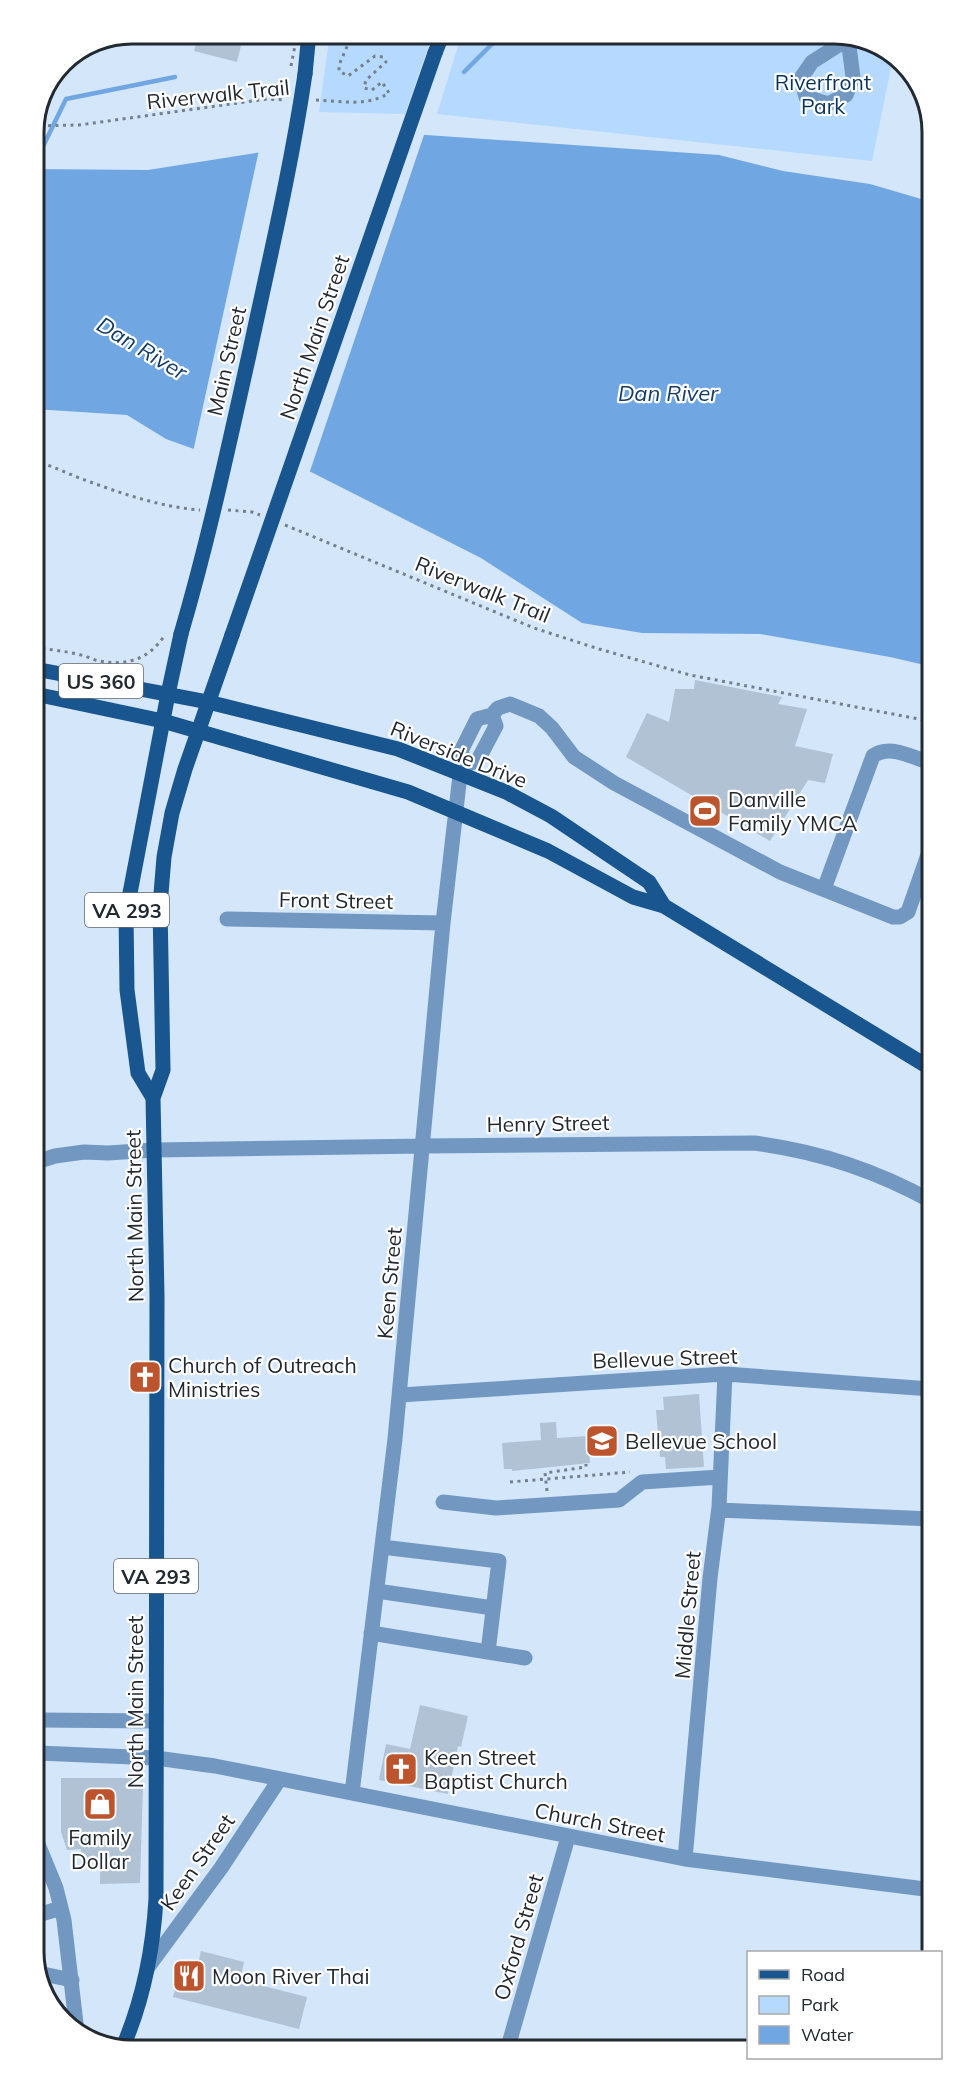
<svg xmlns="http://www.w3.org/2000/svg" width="966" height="2083" font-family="Mulish,sans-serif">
<rect width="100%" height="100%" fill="#d4e6fa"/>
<!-- green -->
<path fill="#b6d9ff" d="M330 33H433L405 114 319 112Z
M462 33H841L894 53 872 161 437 114Z"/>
<!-- water -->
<path fill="#70a7e2" d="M368 131 719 155 783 171 870 184 928 201 929 666 890 657 760 634 642 633 582 623 481 558 309 471 244 467 166 439 127 415 34 409 33 169 148 170 325 142Z"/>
<!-- pier -->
<path fill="#d4e6fa" d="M367 128 425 132 309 474 244 470 193 452 259 150 324 140Z"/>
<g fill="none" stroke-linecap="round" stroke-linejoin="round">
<!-- stream -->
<path stroke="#70a7e2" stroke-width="4.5" d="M464 72 503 33
M33 167 66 99 175 77"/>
</g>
<!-- building -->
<path fill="#b1c2d5" d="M199 33H244L237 62 194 51Z
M695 680 782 697 778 704 807 709 795 746 833 754 825 783 808 780 770 841 626 757 647 713 669 722 675 689H694Z
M699 1394 704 1467 666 1469 665 1457H660L656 1410H664L663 1397Z
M556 1422 557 1438 588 1436 590 1463 512 1471V1469H504L502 1443 541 1440 540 1423Z
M420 1705 468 1716 461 1747 458 1746 448 1794 379 1780 386 1744 410 1749Z
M61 1778H133L143 1787 140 1883 100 1884V1862H81V1849L67 1850 61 1832Z
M201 1951 244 1962 240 1980 307 1997 299 2029 173 1997 183 1960 198 1964Z"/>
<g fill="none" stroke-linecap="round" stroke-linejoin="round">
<!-- path -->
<path stroke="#74808d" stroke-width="3" stroke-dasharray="3 4.5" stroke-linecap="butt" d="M316 100C341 101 367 107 389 93L382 82 372 90 364 88 366 80 386 62 383 57 375 56 348 76 339 71V65L349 42 346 33
M33 126 79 125 267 99 286 100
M34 461C51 465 66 473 82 479 120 493 160 507 200 510
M228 510 252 512 260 515
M285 525 534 628 599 649 690 675 929 721
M35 647C50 650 66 651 81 655 87 656 93 660 99 661 128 666 149 659 165 635
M510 1482 630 1472
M547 1491 545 1473 586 1467V1464"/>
<!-- minor -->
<path stroke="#7298c1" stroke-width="15" d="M848 39 812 62 801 78 806 97 828 104 846 95 853 77 848 39 849 36
M466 765 461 751 477 719 492 715 498 708 510 704 539 716 552 728 574 757 614 783 780 872 893 917H900L908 912 930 849
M824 889 873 756C890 744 912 757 930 763
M227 919 443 923
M36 1162 55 1156 84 1152 108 1153 154 1150 423 1146 754 1143C817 1151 875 1170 931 1201
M400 1395 725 1374 931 1389
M443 1502 496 1508 619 1500 642 1482 720 1477
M719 1510 932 1519
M377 1591 493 1608
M371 1633 488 1652 499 1561 382 1547
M488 1652 525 1658
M38 1720 156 1721
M38 1753 156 1758 215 1766 685 1859 933 1890
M352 1793 395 1439 443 923 460 775 466 765 478 760 496 726 492 715
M38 1844 56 1888 64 1920 77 2032
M685 1859 710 1578 719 1507 725 1374
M38 1915 61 1908
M148 1967 221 1868 279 1780
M38 1973 72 1980
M508 2047 568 1837"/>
<!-- major -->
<path stroke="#19568f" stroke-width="15" d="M435 53 443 33
M305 74 309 33
M35 669 208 702 398 749 506 792 551 816 649 882 664 906
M35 694 163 721 408 792 548 851 633 897 664 906 930 1068
M153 1098 138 1073 127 990 126 914 168 694 181 634
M122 2049C143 2001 153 1950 156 1899L157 1296 153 1098 163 1070 160 906 164 857 172 813 185 769 232 635"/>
<!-- path-bridge -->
<path stroke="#74808d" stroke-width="3" stroke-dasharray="3 4.5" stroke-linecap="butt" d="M291 66 297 35"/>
<!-- major-bridge -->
<path stroke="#19568f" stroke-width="15" d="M181 634C208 542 228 449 249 355 269 261 291 169 305 74
M232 635 435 53"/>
</g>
<!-- icons -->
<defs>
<symbol id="stadium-square" viewBox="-11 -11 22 22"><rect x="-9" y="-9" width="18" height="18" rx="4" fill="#bc552d" stroke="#fff"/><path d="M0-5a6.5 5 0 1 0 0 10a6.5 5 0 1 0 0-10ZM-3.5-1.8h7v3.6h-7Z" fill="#fff"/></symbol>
<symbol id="church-square" viewBox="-11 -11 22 22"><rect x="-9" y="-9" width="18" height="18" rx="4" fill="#bc552d" stroke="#fff"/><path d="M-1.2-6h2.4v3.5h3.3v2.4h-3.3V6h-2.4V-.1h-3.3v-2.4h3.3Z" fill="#fff"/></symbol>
<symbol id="school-square" viewBox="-11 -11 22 22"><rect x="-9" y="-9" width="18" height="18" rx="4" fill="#bc552d" stroke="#fff"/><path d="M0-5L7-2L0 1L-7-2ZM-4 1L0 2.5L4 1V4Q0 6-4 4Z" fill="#fff"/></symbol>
<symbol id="shop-square" viewBox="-11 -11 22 22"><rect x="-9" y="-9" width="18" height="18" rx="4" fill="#bc552d" stroke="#fff"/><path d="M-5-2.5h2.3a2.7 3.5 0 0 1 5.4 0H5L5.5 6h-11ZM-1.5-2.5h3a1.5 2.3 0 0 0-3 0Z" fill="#fff"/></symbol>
<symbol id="restaurant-square" viewBox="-11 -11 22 22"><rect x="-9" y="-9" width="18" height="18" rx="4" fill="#bc552d" stroke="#fff"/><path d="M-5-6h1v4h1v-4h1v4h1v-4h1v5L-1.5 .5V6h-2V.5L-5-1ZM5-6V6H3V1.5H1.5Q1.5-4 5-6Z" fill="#fff"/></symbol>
</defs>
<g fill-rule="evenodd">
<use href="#stadium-square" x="686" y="792" width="38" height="38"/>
<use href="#church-square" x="126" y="1358" width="38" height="38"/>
<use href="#school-square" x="583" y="1422" width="38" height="38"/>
<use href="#church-square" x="382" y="1750" width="38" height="38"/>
<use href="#shop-square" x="81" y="1785" width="38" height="38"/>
<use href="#restaurant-square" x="170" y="1957" width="38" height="38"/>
</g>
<g text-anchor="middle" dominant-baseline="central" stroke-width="4.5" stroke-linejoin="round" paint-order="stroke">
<!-- shield labels -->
<g fill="#fff" stroke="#64696e" stroke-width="1.5">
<rect x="59" y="664" width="84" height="34" rx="4.5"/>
<rect x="85" y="893" width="84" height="34" rx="4.5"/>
<rect x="114" y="1559" width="84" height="34" rx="4.5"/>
</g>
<g font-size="20" font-weight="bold" fill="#222930">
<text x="101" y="681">US 360</text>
<text x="127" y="910">VA 293</text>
<text x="156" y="1576">VA 293</text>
</g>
<!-- park labels -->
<g font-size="21" fill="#093258" stroke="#fff">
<text x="823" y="82">Riverfront<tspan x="823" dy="24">Park</tspan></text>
</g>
<!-- street labels -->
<g font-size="21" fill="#222930" stroke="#fff">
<text transform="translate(218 94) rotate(-6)">Riverwalk Trail</text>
<text transform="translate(314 337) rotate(-71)">North Main Street</text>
<text transform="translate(226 361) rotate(-77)">Main Street</text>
<text transform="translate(483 589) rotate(22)">Riverwalk Trail</text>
<text transform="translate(459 754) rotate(22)">Riverside Drive</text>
<text transform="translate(336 900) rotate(1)">Front Street</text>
<text transform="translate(548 1123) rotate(-1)">Henry Street</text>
<text transform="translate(134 1216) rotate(-91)">North Main Street</text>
<text transform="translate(389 1283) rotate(-85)">Keen Street</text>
<text transform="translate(665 1358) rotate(-2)">Bellevue Street</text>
<text transform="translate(687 1615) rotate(-85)">Middle Street</text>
<text transform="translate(135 1702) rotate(-90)">North Main Street</text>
<text transform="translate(600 1822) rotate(11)">Church Street</text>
<text transform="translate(197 1862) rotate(-55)">Keen Street</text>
<text transform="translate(518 1937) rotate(-74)">Oxford Street</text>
</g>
<!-- poi labels -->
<g font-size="21" fill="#222930" stroke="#fff" text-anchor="start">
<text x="728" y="799">Danville<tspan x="728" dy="24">Family YMCA</tspan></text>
<text x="168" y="1365">Church of Outreach<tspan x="168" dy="24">Ministries</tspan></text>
<text x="625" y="1441">Bellevue School</text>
<text x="424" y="1757">Keen Street<tspan x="424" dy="24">Baptist Church</tspan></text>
<text x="100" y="1837" text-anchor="middle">Family<tspan x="100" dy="24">Dollar</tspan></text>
<text x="212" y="1976">Moon River Thai</text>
</g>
<!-- water labels -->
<g font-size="22" font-style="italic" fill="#163d64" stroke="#fff">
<text transform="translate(142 348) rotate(31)">Dan River</text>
<text x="668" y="393">Dan River</text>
</g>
</g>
<!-- crop -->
<path d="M0 0H966V2083H0ZM132 44H834A88 88 0 0 1 922 132V1952A88 88 0 0 1 834 2040H132A88 88 0 0 1 44 1952V132A88 88 0 0 1 132 44Z" fill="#fff" fill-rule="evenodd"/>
<path fill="none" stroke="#222930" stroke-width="3" d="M132 44H834A88 88 0 0 1 922 132V1952A88 88 0 0 1 834 2040H132A88 88 0 0 1 44 1952V132A88 88 0 0 1 132 44Z"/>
<!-- legend -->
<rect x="747" y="1951" width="195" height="108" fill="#ffffff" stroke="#a7a9ac" stroke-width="1.5"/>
<rect x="759" y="1970" width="30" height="9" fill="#19568f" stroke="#a7a9ac" stroke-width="1.5"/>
<text x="801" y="1981" font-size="18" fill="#222930">Road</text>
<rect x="759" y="1996" width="30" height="18" fill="#b6d9ff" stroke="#a7a9ac" stroke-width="1.5"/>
<text x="801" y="2011" font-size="18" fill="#222930">Park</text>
<rect x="759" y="2026" width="30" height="18" fill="#70a7e2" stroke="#a7a9ac" stroke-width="1.5"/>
<text x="801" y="2041" font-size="18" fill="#222930">Water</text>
</svg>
